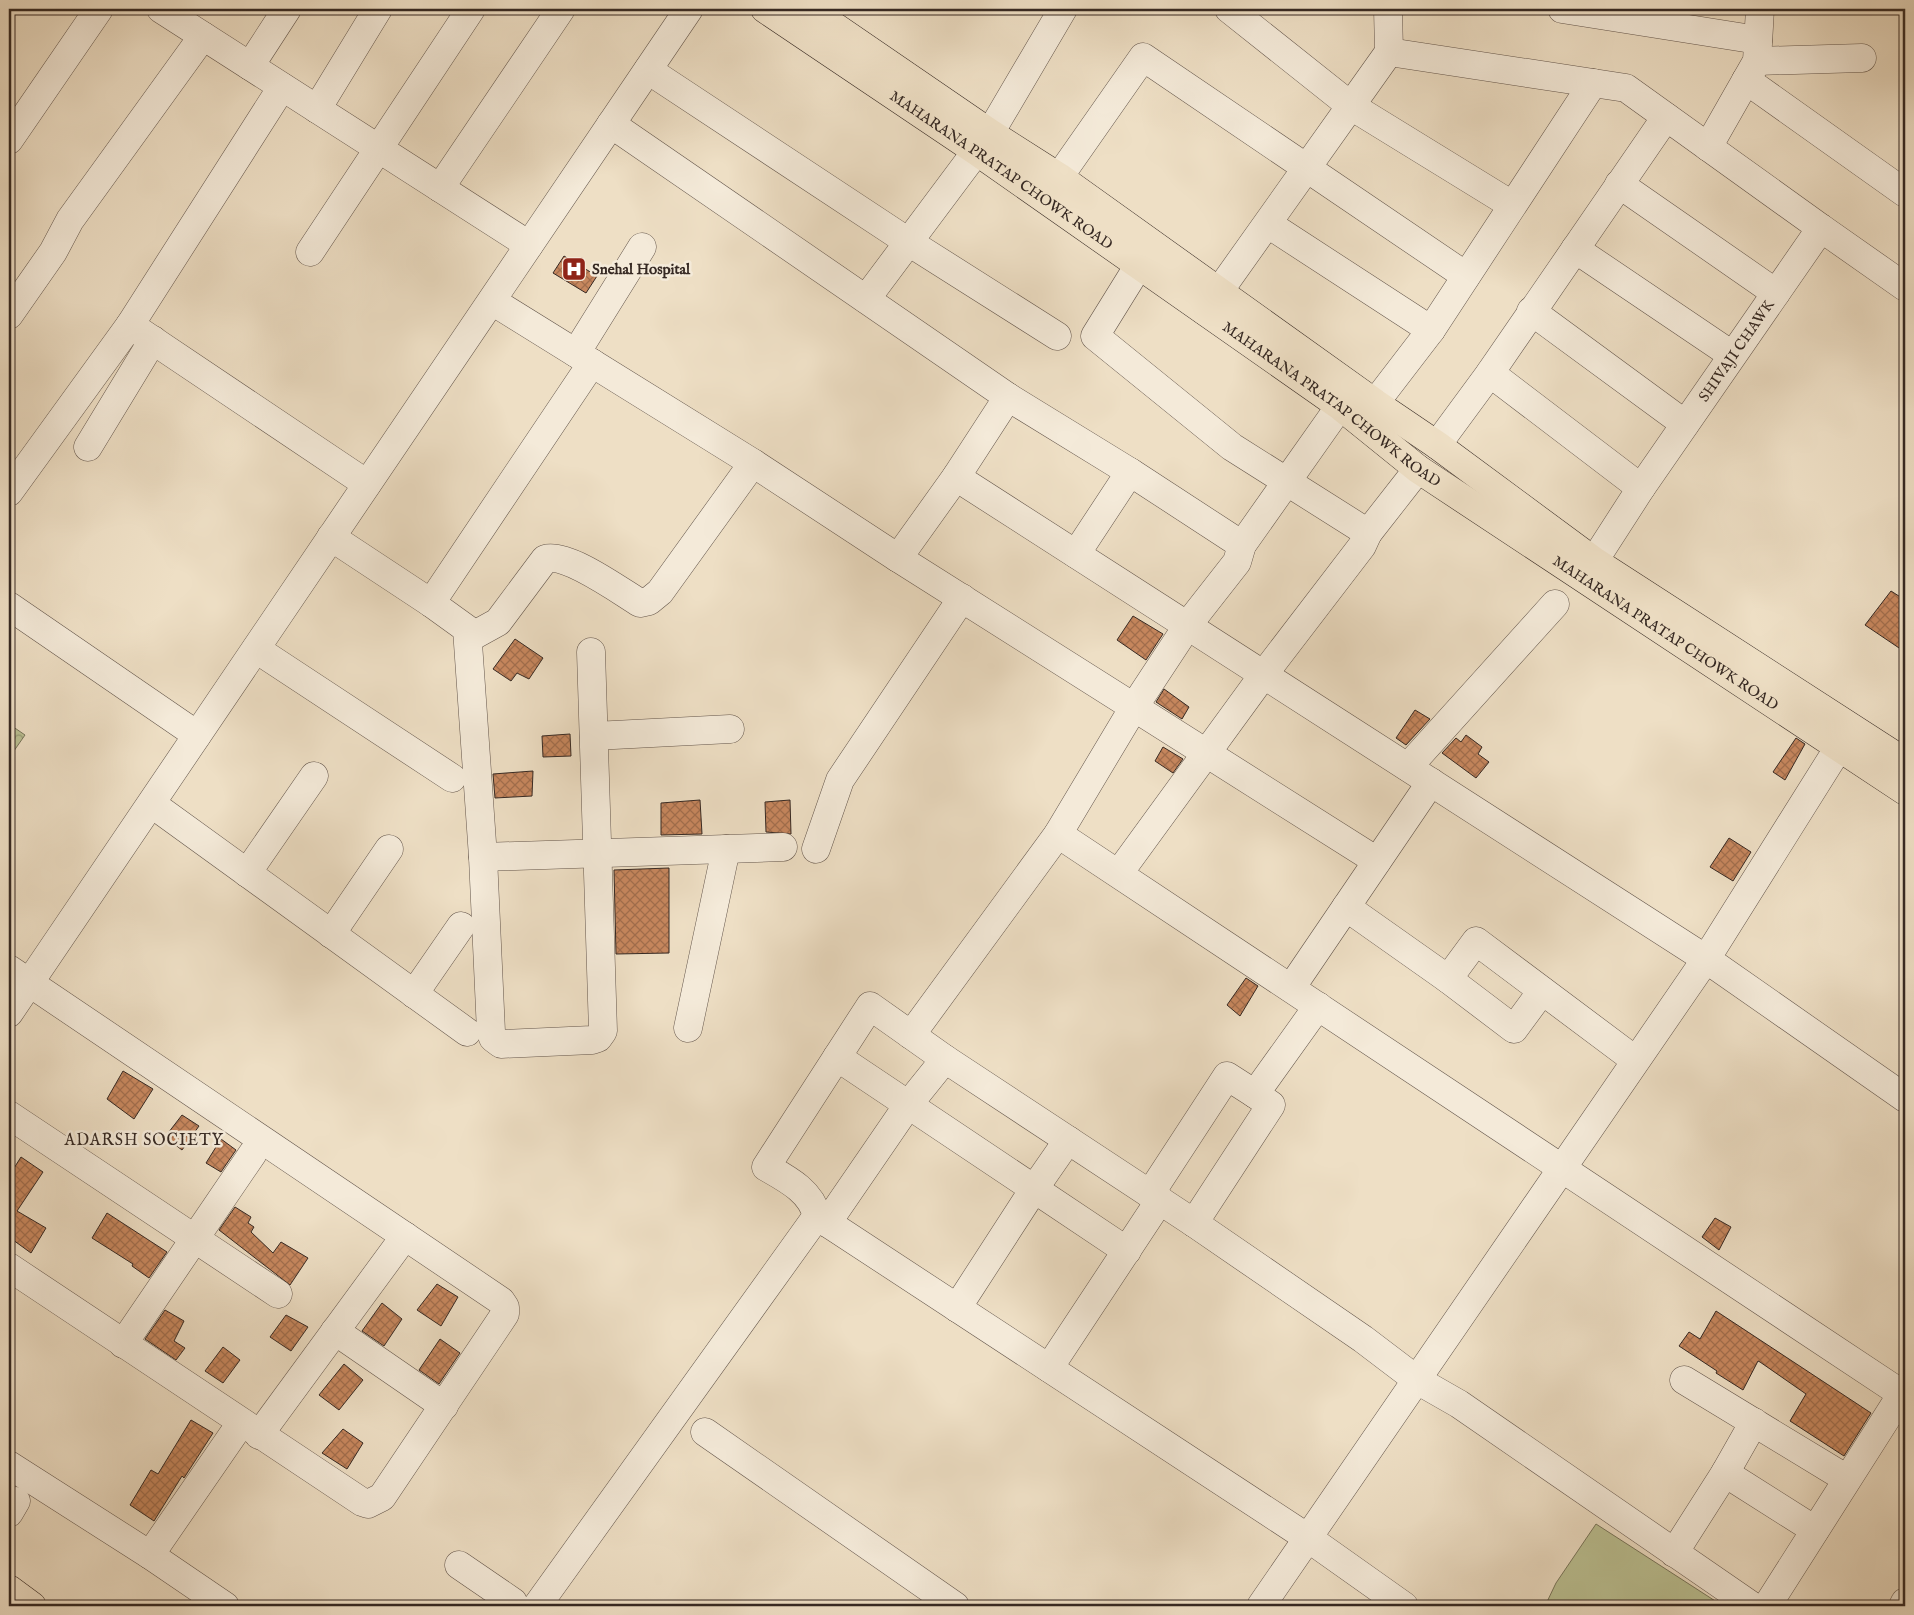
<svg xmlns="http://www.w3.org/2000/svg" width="1914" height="1615" font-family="'IM FELL English',serif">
<defs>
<pattern id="park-crowns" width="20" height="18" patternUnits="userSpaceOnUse" patternTransform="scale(1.25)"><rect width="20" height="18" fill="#bbc193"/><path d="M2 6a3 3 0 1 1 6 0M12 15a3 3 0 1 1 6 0" fill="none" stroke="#999d78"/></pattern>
<pattern id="building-cross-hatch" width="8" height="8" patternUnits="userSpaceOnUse" patternTransform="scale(1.25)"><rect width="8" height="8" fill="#c7875e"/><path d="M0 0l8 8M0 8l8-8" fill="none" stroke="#a26e4d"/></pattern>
</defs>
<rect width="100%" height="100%" fill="#eedfc5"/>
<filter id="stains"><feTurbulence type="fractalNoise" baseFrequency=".004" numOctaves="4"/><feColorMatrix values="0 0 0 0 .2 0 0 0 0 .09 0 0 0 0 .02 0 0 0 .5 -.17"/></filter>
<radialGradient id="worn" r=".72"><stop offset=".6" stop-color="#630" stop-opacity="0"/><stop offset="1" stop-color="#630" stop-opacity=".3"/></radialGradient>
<!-- green -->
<path fill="#bbc193" stroke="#78755b" d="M1596 1524 1723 1606H1545L1556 1583Z"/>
<!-- park -->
<path fill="url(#park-crowns)" stroke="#78755b" d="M9 724 25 735 9 758Z"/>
<!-- building -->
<path fill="url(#building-cross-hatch)" stroke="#362923" d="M564 256 597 276 586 293 553 273Z
M1891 591 1905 600V652L1865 625Z
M1133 616 1163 634 1146 660 1117 640Z
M515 639 543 658 529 679 517 673 511 681 493 669Z
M1164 689 1189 707 1182 719 1156 702Z
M1415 710 1430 719 1406 745 1396 738Z
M570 734 571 756 543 757 542 736Z
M1466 735 1482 747 1478 754 1489 762 1476 778 1442 753 1456 738 1461 742Z
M1796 738 1805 744 1785 780 1773 772Z
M1163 747 1183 759 1173 773 1155 761Z
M533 771 532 796 495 798 493 774Z
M700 800 702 834 661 835V803Z
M790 800 791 834 766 832 765 802Z
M1729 838 1751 852 1733 881 1710 867Z
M669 868V953L616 954 614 870Z
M1246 978 1258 986 1240 1016 1227 1005Z
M123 1071 153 1089 134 1119 107 1099Z
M182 1115 199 1126 182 1150 165 1137Z
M221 1139 236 1150 221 1172 206 1163Z
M21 1157 43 1172 17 1211 46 1228 31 1253 9 1237V1176Z
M235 1207 251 1217 248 1223 254 1227 251 1232 273 1253 281 1242 308 1258 290 1285 219 1230Z
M107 1213 167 1252 149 1278 132 1266 133 1264 92 1238Z
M1715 1218 1731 1227 1719 1250 1702 1237Z
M437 1284 458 1297 441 1326 417 1310Z
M382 1303 402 1319 384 1346 362 1331Z
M165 1310 184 1321 174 1341 185 1348 176 1360 145 1339Z
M1716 1311 1871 1413 1844 1456 1790 1421 1806 1394 1760 1362 1758 1361 1743 1390 1716 1373 1717 1371 1679 1346 1689 1332 1700 1339Z
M286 1315 308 1327 291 1351 270 1337Z
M440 1339 460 1353 439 1384 419 1370Z
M223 1347 240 1360 223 1383 205 1371Z
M344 1364 363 1380 339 1410 319 1395Z
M191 1420 213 1433 184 1478 182 1476 154 1521 130 1505 151 1470 158 1474Z
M343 1429 363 1443 347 1469 322 1453Z"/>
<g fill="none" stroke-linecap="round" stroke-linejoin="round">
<defs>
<g id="minor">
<path d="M161 9 529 245"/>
<path d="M1229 9 1351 106 1512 205"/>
<path d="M1562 9 1758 40"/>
<path d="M1389 52 1626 88 1821 228"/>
<path d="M1757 61 1862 58"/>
<path d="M250 66 287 9"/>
<path d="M648 70 907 241 1057 336"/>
<path d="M1746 80 1905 193"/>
<path d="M282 87 130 325 367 484"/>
<path d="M317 109 378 9"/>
<path d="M9 140 99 9"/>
<path d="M1708 147 1757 61 1760 9"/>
<path d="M1059 177 1143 57 1466 276"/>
<path d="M1619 184 1776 293"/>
<path d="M440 188 561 9"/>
<path d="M1268 224 1431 330"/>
<path d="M1575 249 1732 355"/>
<path d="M310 252 471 9"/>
<path d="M1139 265 1095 336 1232 447 1368 533"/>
<path d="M866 299 990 133 1063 9"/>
<path d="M492 301 753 463 898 558 956 477 1008 397 611 124"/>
<path d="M1205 311 1389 52 1388 9"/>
<path d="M1531 311 1685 424"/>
<path d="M9 315 53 252 70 220 203 36"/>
<path d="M576 353 642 247"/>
<path d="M1490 373 1641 488"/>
<path d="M1008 397 1130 472 1242 545"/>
<path d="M1375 403 1431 330 1593 83"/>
<path d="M1437 445 1490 373 1666 117"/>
<path d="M88 447 153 340"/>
<path d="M956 477 1706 959 1905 1098"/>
<path d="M9 492 130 325"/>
<path d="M331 537 431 603 467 629 483 857 491 1032 493 1038 501 1044 592 1040 598 1038 603 1031 591 652"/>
<path d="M1076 554 1130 472"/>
<path d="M898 558 1377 861"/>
<path id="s1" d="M1594 561 1641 488 1821 228 1905 287"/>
<path d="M431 603 592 363"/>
<path d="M9 606 197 735"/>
<path d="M469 638 498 622 545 559C567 552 620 591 640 603L649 601 660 592 753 463"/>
<path d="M256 649 452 778"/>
<path d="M594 736 730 729"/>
<path d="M1408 767 1555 604"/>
<path d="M152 804 467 1032"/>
<path d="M1058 834 1905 1396"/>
<path d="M816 849 840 780 962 598"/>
<path d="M483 857 783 847"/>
<path d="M247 873 314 776"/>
<path d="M1119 873 1264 674 1362 546 1368 533 1418 469"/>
<path d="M1346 907 1448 979 1476 941 1635 1060"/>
<path d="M331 934 389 849"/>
<path d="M9 969 501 1301 505 1307V1314L382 1497 368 1504 362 1502 9 1267"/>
<path d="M1448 979 1514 1029 1542 991"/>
<path d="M1291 988 1431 782"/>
<path d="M414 994 461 926"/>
<path d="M9 1013 689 9"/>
<path d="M688 1028 726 849"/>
<path d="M911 1035 1058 834 1134 707 1190 622 1237 562 1242 545 1340 406"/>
<path d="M837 1057 1127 1251"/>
<path d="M9 1115 278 1294"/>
<path d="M1150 1194 1227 1076 1255 1094"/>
<path d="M817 1216C811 1191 787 1179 766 1167L870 1006 945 1059 1194 1223 1363 1339 1417 1380 1459 1404 1752 1606"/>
<path d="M827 1223 908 1105 945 1059"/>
<path d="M1194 1223 1271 1105 1255 1094 1318 1006"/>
<path d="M957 1308 1034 1189 1068 1140"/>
<path d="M335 1331 444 1406"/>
<path d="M123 1344 253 1153"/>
<path d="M1049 1368 1160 1200"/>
<path d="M1684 1380 1847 1479"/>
<path d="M705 1432 955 1606"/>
<path d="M259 1435 405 1236"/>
<path d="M9 1465 150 1555 225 1606"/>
<path d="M1725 1473 1815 1530"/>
<path d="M9 1513 16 1501"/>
<path d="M1674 1553 1725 1473 1754 1422"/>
<path d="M150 1555 241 1423"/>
<path d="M459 1565 513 1602"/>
<path d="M537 1606 817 1216 1308 1538 1404 1606"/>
<path d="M1261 1606 1706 959 1851 728"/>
<path d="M1767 1606 1905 1389"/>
<path d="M1903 1606 1905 1602"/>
</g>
<g id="major">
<path id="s2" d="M765 9 976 151 1340 406 1418 469 1905 791"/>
<path d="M809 9 990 133 1059 177 1375 403 1437 445 1594 561 1905 762"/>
<path d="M9 1589 32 1606"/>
</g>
</defs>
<!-- minor casing -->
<use href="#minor" stroke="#64564c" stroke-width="29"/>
<!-- major casing -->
<use href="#major" stroke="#362923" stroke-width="29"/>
<!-- minor -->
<use href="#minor" stroke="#f4ead9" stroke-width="28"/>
<!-- major -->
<use href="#major" stroke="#eedfc5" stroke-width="28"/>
</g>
<!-- icons -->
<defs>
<symbol id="hospital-square" viewBox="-11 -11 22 22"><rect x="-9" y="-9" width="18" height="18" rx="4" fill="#8f2418" stroke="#f4ead9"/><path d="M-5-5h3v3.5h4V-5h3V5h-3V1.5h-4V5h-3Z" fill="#fff"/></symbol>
</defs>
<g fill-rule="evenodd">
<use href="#hospital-square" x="560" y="255" width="28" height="28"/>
</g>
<g text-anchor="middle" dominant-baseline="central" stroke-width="5" stroke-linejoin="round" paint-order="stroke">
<!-- street labels -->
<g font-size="15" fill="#362923" stroke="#f4ead9">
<text stroke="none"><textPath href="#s2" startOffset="286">MAHARANA PRATAP CHOWK ROAD</textPath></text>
<text stroke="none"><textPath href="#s1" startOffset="254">SHIVAJI CHAWK</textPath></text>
<text stroke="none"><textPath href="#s2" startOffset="691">MAHARANA PRATAP CHOWK ROAD</textPath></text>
<text stroke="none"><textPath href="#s2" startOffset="1096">MAHARANA PRATAP CHOWK ROAD</textPath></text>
</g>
<!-- poi labels -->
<g font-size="15" font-weight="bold" fill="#362923" stroke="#f4ead9" text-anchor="start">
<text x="592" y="269">Snehal Hospital</text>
</g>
<!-- neighbourhood labels -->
<g font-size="16" letter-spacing="1" fill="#362923" stroke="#f4ead9">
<text x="144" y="1141">ADARSH SOCIETY</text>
</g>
</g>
<!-- margin -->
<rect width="1914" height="1615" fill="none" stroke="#eedfc5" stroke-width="30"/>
<rect x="10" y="10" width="1894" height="1595" fill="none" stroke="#362923" stroke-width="2.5"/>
<rect x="15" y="15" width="1884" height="1585" fill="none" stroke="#362923"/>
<rect width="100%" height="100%" filter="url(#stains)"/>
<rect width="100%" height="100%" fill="url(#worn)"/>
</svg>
